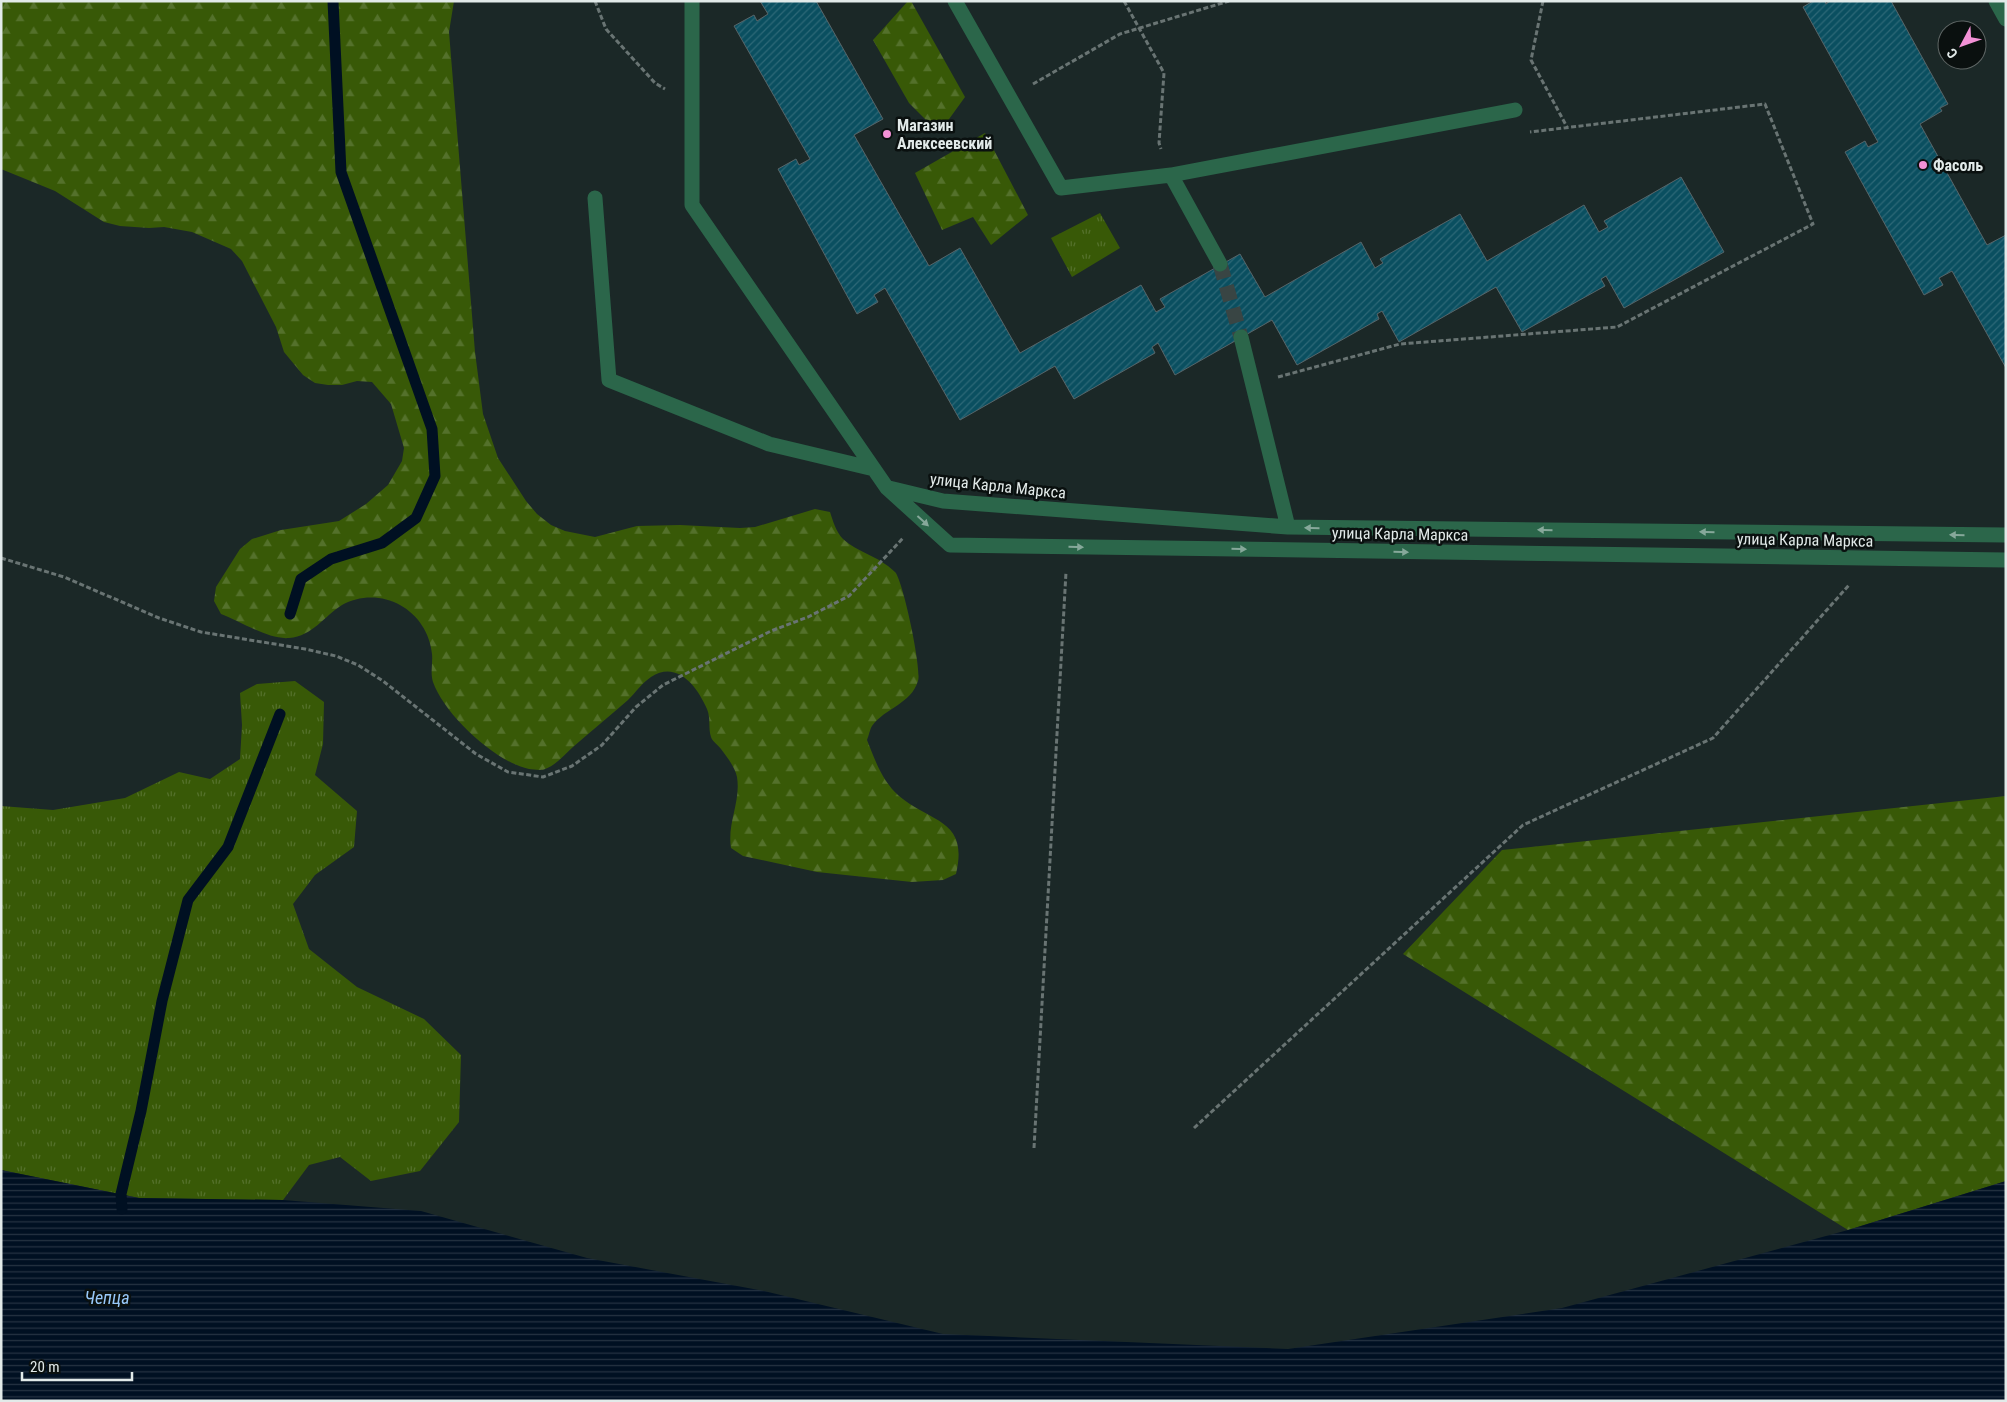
<svg xmlns="http://www.w3.org/2000/svg" width="2007" height="1402" font-family="'Roboto Condensed',sans-serif">
<defs>
<pattern id="grass-tufts" width="24" height="20" patternUnits="userSpaceOnUse" patternTransform="scale(1.25)"><rect width="24" height="20" fill="#385907"/><path d="M3 7l-1-3M5 7V3M7 7l1-3M15 17l-1-3M17 17v-4M19 17l1-3" fill="none" stroke="#54712b"/></pattern>
<pattern id="forest-firs" width="22" height="20" patternUnits="userSpaceOnUse" patternTransform="scale(1.25)"><rect width="22" height="20" fill="#385907"/><path d="M5 1l3.5 6h-7zM16 11l3.5 6h-7z" fill="#54712b"/></pattern>
<pattern id="water-rules" width="6" height="5" patternUnits="userSpaceOnUse" patternTransform="scale(1.25)"><rect width="6" height="5" fill="#001022"/><path d="M0 2.5h6" fill="none" stroke="#253342"/></pattern>
<pattern id="building-hatch" width="6" height="6" patternUnits="userSpaceOnUse" patternTransform="scale(1.25)"><rect width="6" height="6" fill="#0a4f60"/><path d="M-1 1l2-2M0 6l6-6M5 7l2-2" fill="none" stroke="#2d6877"/></pattern>
</defs>
<rect width="100%" height="100%" fill="#1b2827"/>
<!-- grass -->
<path fill="url(#grass-tufts)" d="M1100 213 1120 248 1072 277 1051 238Z
M295 681 324 702 323 744 315 775 357 811 354 847 315 875 293 904 309 949 357 987 424 1019 461 1055 459 1122 420 1171 371 1181 340 1157 309 1165 283 1200 139 1198 1 1170V806L53 810 125 798 179 772 210 779 240 759 242 725 240 693 257 684Z"/>
<!-- forest -->
<path fill="url(#forest-firs)" d="M1 1H454L449 32 475 352 483 414 498 458 526 501 537 514 551 525 565 531 595 537 637 526 680 525 740 528 755 527 815 509 830 512C833 521 836 532 843 539 857 552 879 556 895 572 903 580 922 670 918 681 911 704 885 708 872 726 870 729 869 735 867 740 875 760 882 781 899 796 931 823 969 819 956 874L943 880 912 882 817 872 743 856 731 848C727 823 741 802 737 777 735 767 727 757 721 749 718 745 712 741 711 737 708 728 711 718 707 709 697 686 677 660 651 677 642 683 636 692 628 700 610 716 591 731 573 747 565 754 555 766 545 769 541 771 533 769 529 769 495 762 444 714 433 682 430 672 433 663 432 654 430 633 418 615 400 605 383 595 359 595 342 605 324 616 313 636 289 638 269 640 240 621 221 614L214 601 216 587 240 549 252 539 281 530 339 521 366 504 388 485 402 461 404 448 391 404 372 382 357 381 342 385H328L315 383 303 375 284 352 276 327 242 261 231 249 192 232 164 227 149 228 120 226 104 222 55 191 1 169Z
M908 1H911L965 97 939 133 909 103 873 40Z
M985 133 1028 215 991 245 973 217 942 230 915 173Z
M2006 796V1181L1848 1230 1403 954 1502 850Z"/>
<!-- water -->
<path fill="url(#water-rules)" d="M1 1170 139 1198 283 1200 421 1211 587 1258 764 1291 943 1334 1288 1349 1562 1308 1848 1230 2006 1181V1401H1Z"/>
<g fill="none" stroke-linecap="round" stroke-linejoin="round">
<!-- stream -->
<path stroke="#001022" stroke-width="11" d="M290 614 301 579 331 559 382 543 416 518 435 476 432 429 341 172 333 1
M122 1209 121 1194 141 1111 162 1001 188 900 228 847 280 714"/>
</g>
<!-- building -->
<path fill="url(#building-hatch)" stroke="#576569" d="M760 1H816L883 119 854 135 929 266 960 248 1020 353 1141 285 1156 312 1165 307 1160 299 1240 254 1265 297 1361 242 1375 268 1383 263 1380 259 1460 214 1487 261 1584 205 1599 232 1608 227 1604 221 1681 177 1724 252 1624 308 1606 276 1601 279 1605 286 1522 332 1496 287 1399 342 1382 311 1377 314 1379 319 1297 365 1272 320 1175 375 1158 343 1152 347 1155 353 1074 399 1055 366 960 420 885 288 874 295 878 302 857 314 778 169 796 159 799 165 810 159 734 26 754 15 757 21 768 14Z
M1813 1H1825L1826 4 1830 1H1891L1948 104 1940 108 1942 111 1920 124 1987 245 2006 235V368L1952 271 1939 278 1943 285 1924 295 1845 152 1865 141 1868 147 1878 142 1803 7Z"/>
<g fill="none" stroke-linecap="round" stroke-linejoin="round">
<!-- minor-tunnel -->
<path stroke="#394544" stroke-width="15" stroke-dasharray="15 8" stroke-linecap="butt" d="M1220 264 1241 337"/>
<!-- path -->
<path stroke="#697473" stroke-width="3" stroke-dasharray="5 2.5" stroke-linecap="butt" d="M595 1 606 29 655 83 665 89
M1124 1 1164 73 1159 143 1161 149
M1543 1 1531 60 1567 127
M1033 84 1120 34 1229 1
M1278 377 1400 344 1617 327 1813 224 1765 104 1530 132
M1 558 64 577 159 618 201 632 305 649 336 656 358 665 383 681 476 754 508 772 543 777 572 766 602 745 636 707 663 685 771 631 808 617 849 596 903 538
M1194 1128 1523 825 1713 738 1849 585
M1034 1148 1066 572"/>
<!-- minor -->
<path stroke="#2b664a" stroke-width="15" d="M692 1V205L887 488 950 545 2006 560
M955 1 1061 188 1171 175 1220 264
M1996 1 2006 19
M1171 175 1515 110
M595 198 609 380 769 444 874 469
M1241 337 1288 527
M889 488 943 501 1288 527 2006 535"/>
</g>
<!-- one-way arrows -->
<defs><path id="oneway-solid" d="M-6-.8H1V-3.2L6.5 0L1 3.2V.8H-6Z" transform="scale(1.25)"/></defs>
<g fill="#86a89a">
<use href="#oneway-solid" transform="translate(923 521) rotate(42)"/>
<use href="#oneway-solid" transform="translate(1312 528) rotate(-179)"/>
<use href="#oneway-solid" transform="translate(1545 530) rotate(-179)"/>
<use href="#oneway-solid" transform="translate(1707 532) rotate(-179)"/>
<use href="#oneway-solid" transform="translate(1957 535) rotate(-179)"/>
<use href="#oneway-solid" transform="translate(1076 547) rotate(1)"/>
<use href="#oneway-solid" transform="translate(1239 549) rotate(1)"/>
<use href="#oneway-solid" transform="translate(1401 552) rotate(1)"/>
</g>
<!-- markers -->
<g fill="#f391d6" stroke="#0a100f" stroke-width="2">
<circle cx="887" cy="134" r="5"/>
<circle cx="1923" cy="165" r="5"/>
</g>
<g text-anchor="middle" dominant-baseline="central" stroke-width="5" stroke-linejoin="round" paint-order="stroke">
<!-- poi labels -->
<g font-size="16" font-weight="bold" fill="#e2eae9" stroke="#0a100f" text-anchor="start">
<text x="897" y="125">Магазин<tspan x="897" dy="18">Алексеевский</tspan></text>
<text x="1933" y="165">Фасоль</text>
</g>
<!-- street labels -->
<g font-size="16" fill="#e2eae9" stroke="#0a100f">
<text transform="translate(998 486) rotate(6)">улица Карла Маркса</text>
<text transform="translate(1400 534) rotate(1)">улица Карла Маркса</text>
<text transform="translate(1805 540) rotate(1)">улица Карла Маркса</text>
</g>
<!-- water labels -->
<g font-size="18" font-style="italic" fill="#98c8f9" stroke="#0a100f">
<text x="107" y="1297">Чепца</text>
</g>
</g>
<!-- border -->
<rect width="2007" height="1402" fill="none" stroke="#e2eae9" stroke-width="5"/>
<!-- north arrow -->
<g transform="translate(1962 45) rotate(229)"><circle r="24" fill="#0a100f" stroke="#606766"/>
<path d="M0-4L9 19L0 12L-9 19Z" fill="#f391d6"/>
<text y="-8" font-size="14" font-weight="bold" text-anchor="middle" fill="#e2eae9">С</text>
</g>
<!-- scale -->
<path d="M22 1372v8h110v-8" fill="none" stroke="#e2eae9" stroke-width="2.5"/>
<text x="30" y="1372" font-size="15" fill="#e2eae9" stroke="#0a100f" stroke-width="4" paint-order="stroke">20 m</text>
</svg>
